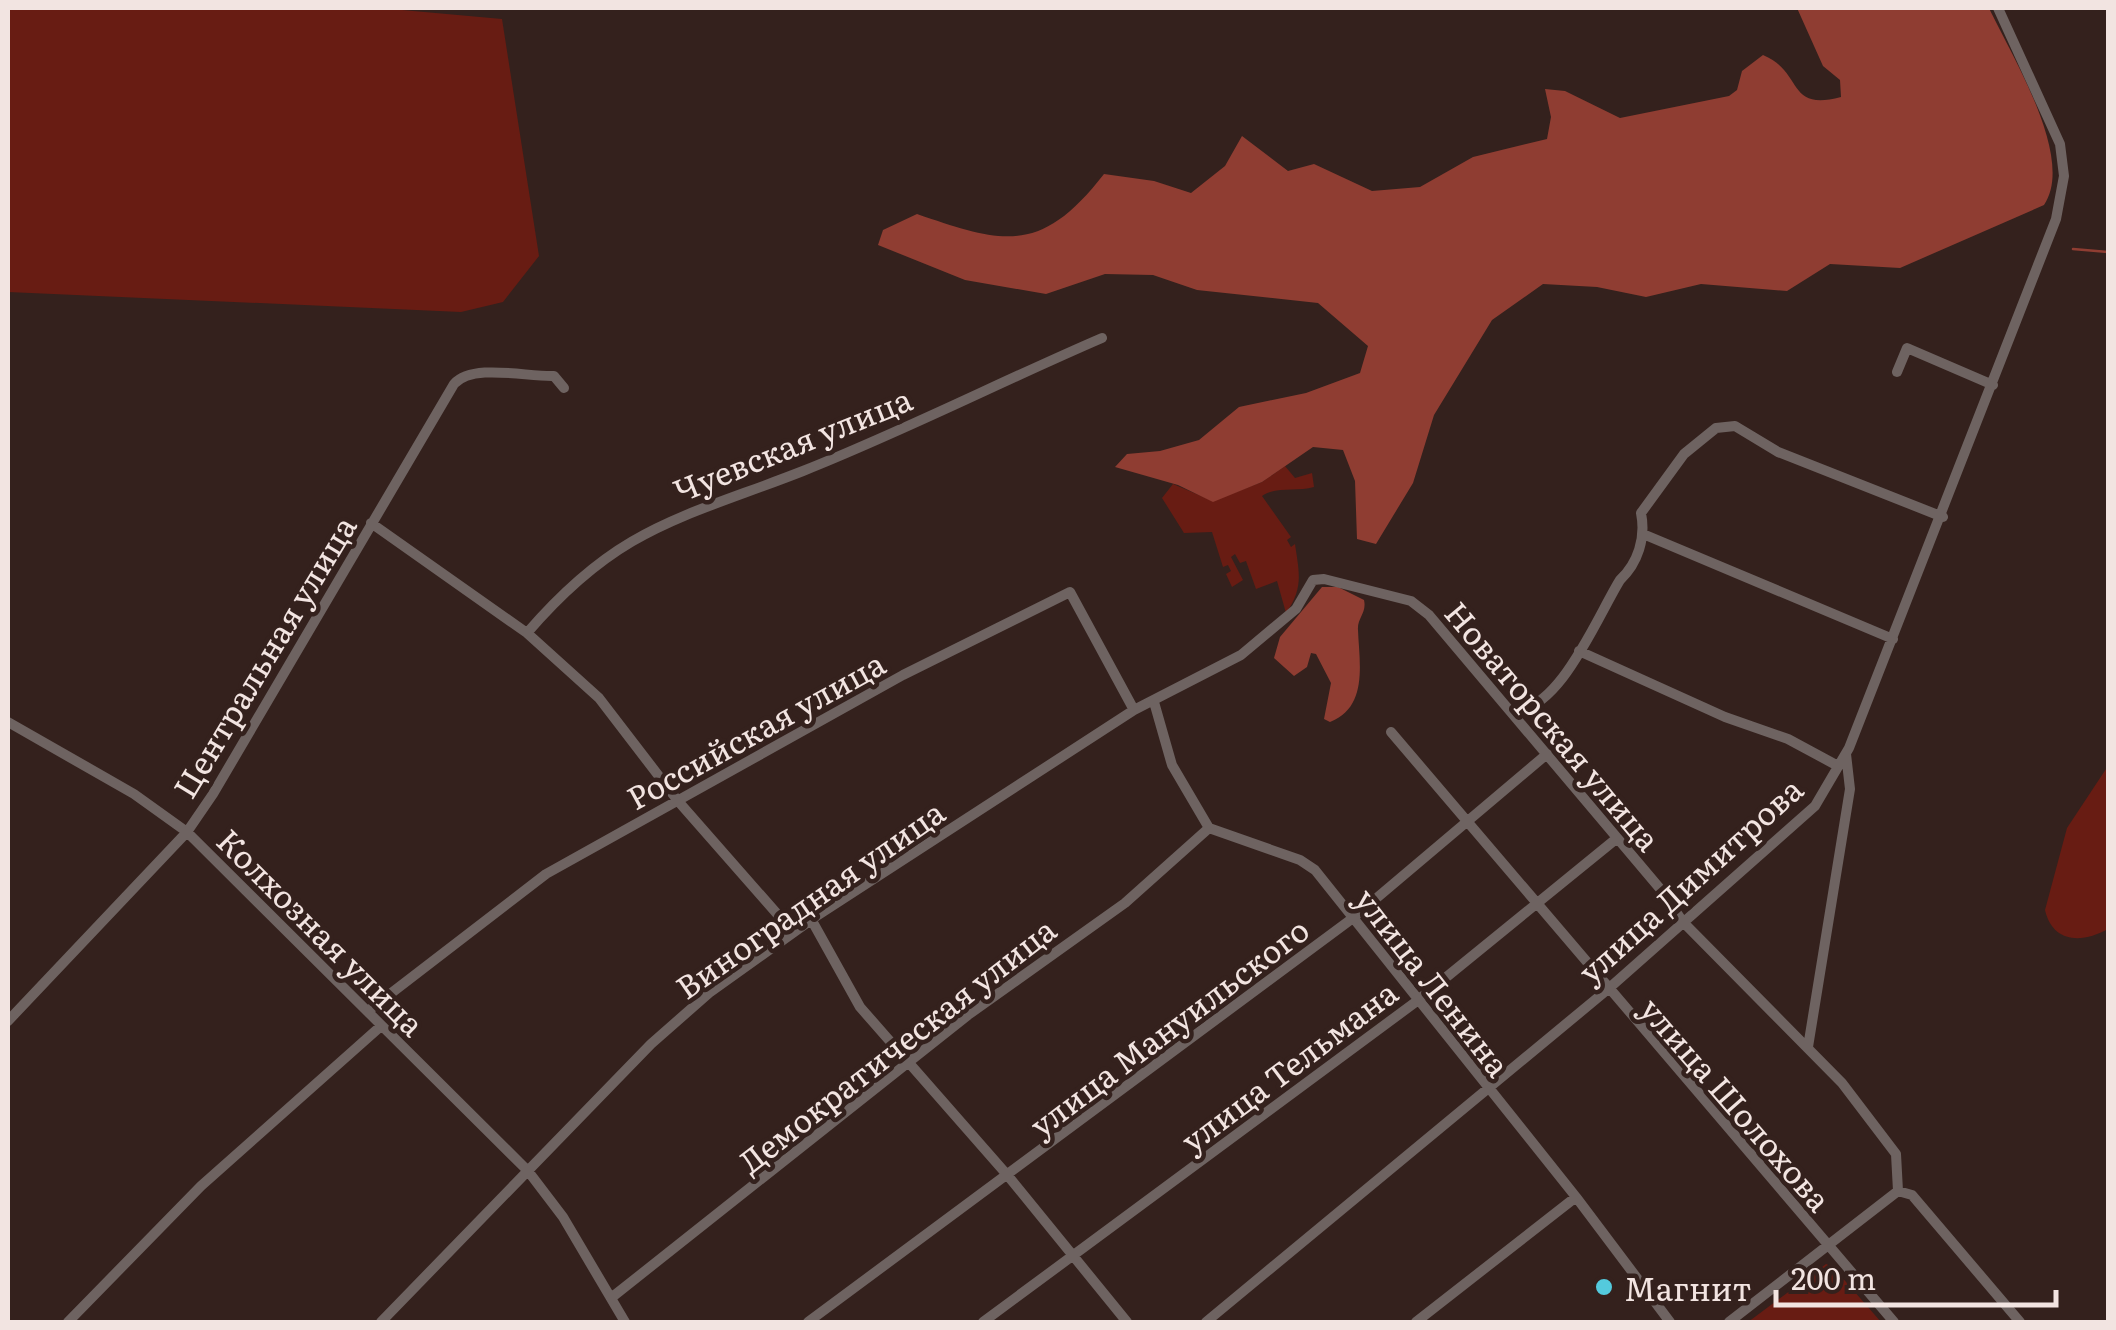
<svg xmlns="http://www.w3.org/2000/svg" width="2116" height="1330" font-family="Literata,serif">
<rect width="100%" height="100%" fill="#34211d"/>
<!-- green -->
<path fill="#681c13" d="M8 8H380L502 19 539 256 503 302 461 312 8 292Z
M1285 466 1295 478 1312 473 1314 487C1297 492 1276 486 1262 496L1291 537 1287 540 1291 547 1295 544C1299 572 1304 588 1286 613L1277 581 1256 589 1246 561 1240 563 1235 554 1231 557 1243 580 1232 587 1226 574 1231 571 1228 565 1223 567 1212 532 1184 533 1162 498 1173 484 1213 501 1262 482Z
M2108 766V929C2083 943 2053 944 2045 910L2067 828Z
M1826 1264 1833 1267 1881 1322H1748Z"/>
<!-- water -->
<path fill="#8f3d32" d="M1797 8H1989C2010 53 2076 158 2044 205L1900 268 1830 264 1787 291 1701 284 1646 297 1597 287 1543 284 1492 320 1434 415 1413 483 1376 544 1357 539 1355 481 1343 450 1313 447 1262 482 1213 502 1178 485 1115 467 1127 454 1160 451 1199 440 1239 407 1306 393 1360 373 1368 346 1318 303 1197 290 1153 275 1105 274 1046 294 965 280 878 245 883 230 917 214C1004 244 1041 255 1104 174L1154 181 1191 193 1225 166 1242 136 1288 171 1314 164 1372 191 1420 187 1473 157 1547 139 1551 117 1545 89 1565 91 1620 118 1729 96 1737 90 1742 71 1763 55C1804 72 1786 112 1841 97L1840 80 1823 66Z
M1322 587H1338L1364 600C1367 613 1357 618 1358 630 1359 661 1369 707 1330 722L1324 719 1331 683 1316 654 1311 653 1307 667 1294 676 1274 658 1280 637Z"/>
<g fill="none" stroke-linecap="round" stroke-linejoin="round">
<!-- stream -->
<path stroke="#8f3d32" stroke-width="2.5" d="M2073 249 2108 252"/>
<!-- minor -->
<path stroke="#6e6361" stroke-width="10" d="M1897 372 1907 348 1993 385
M371 523 527 633 599 698 678 801 793 932
M1643 534 1893 639
M527 633C619 526 680 519 803 471 904 431 1002 381 1102 338
M1579 651 1725 717 1788 739 1838 766
M1154 702 1172 765 1209 828 1300 860 1315 870 1576 1197 1670 1322
M1511 710C1558 715 1597 617 1620 580 1638 563 1646 538 1641 513L1684 454 1716 428 1735 426 1778 452 1943 517
M8 722 134 794 187 832 528 1171 563 1217 625 1322
M1391 732 1894 1322
M811 919 860 1007 1009 1177 1127 1322
M368 1011 546 874 903 675 1070 592 1134 710
M8 1021 187 832 213 794 454 384C473 363 526 377 554 376L564 388
M1808 1047 1850 789 1846 754
M1898 1191 1912 1195 2020 1322
M611 1298 968 1015 1125 903 1209 828
M68 1322 201 1186 381 1026
M381 1322 651 1044 709 993 818 915 1134 710 1241 655 1296 609 1313 580 1324 579 1411 601 1429 615 1662 891 1683 922 1842 1083 1896 1154 1898 1191
M808 1322 1353 918 1547 754
M983 1322 1417 1001 1616 839
M1206 1322 1607 990 1815 806 1849 748 2056 219 2064 176 2060 144 1998 8
M1416 1322 1576 1197
M1729 1322 1898 1191"/>
</g>
<!-- markers -->
<circle fill="#54cadd" stroke="#34211d" stroke-width="4" cx="1604" cy="1287" r="10"/>
<g text-anchor="middle" dominant-baseline="central" stroke-width="9" stroke-linejoin="round" paint-order="stroke">
<!-- street labels -->
<g font-size="32" fill="#f2e4e1" stroke="#34211d">
<text transform="translate(792 443) rotate(-22)">Чуевская улица</text>
<text transform="translate(263 656) rotate(-59)">Центральная улица</text>
<text transform="translate(1554 725) rotate(50)">Новаторская улица</text>
<text transform="translate(755 729) rotate(-29)">Российская улица</text>
<text transform="translate(1689 879) rotate(-42)">улица Димитрова</text>
<text transform="translate(809 898) rotate(-35)">Виноградная улица</text>
<text transform="translate(322 931) rotate(45)">Колхозная улица</text>
<text transform="translate(1434 981) rotate(52)">улица Ленина</text>
<text transform="translate(1168 1026) rotate(-37)">улица Мануильского</text>
<text transform="translate(896 1044) rotate(-38)">Демократическая улица</text>
<text transform="translate(1288 1065) rotate(-37)">улица Тельмана</text>
<text transform="translate(1737 1103) rotate(49)">улица Шолохова</text>
</g>
<!-- poi labels -->
<g font-size="32" fill="#f2e4e1" stroke="#34211d" text-anchor="start">
<text x="1624" y="1287">Магнит</text>
</g>
</g>
<!-- border -->
<rect width="2116" height="1330" fill="none" stroke="#f2e4e1" stroke-width="20"/>
<!-- scale -->
<path d="M1776 1290v15h280v-15" fill="none" stroke="#f2e4e1" stroke-width="5"/>
<text x="1791" y="1290" font-size="30" fill="#f2e4e1" stroke="#34211d" stroke-width="8" paint-order="stroke">200 m</text>
</svg>
